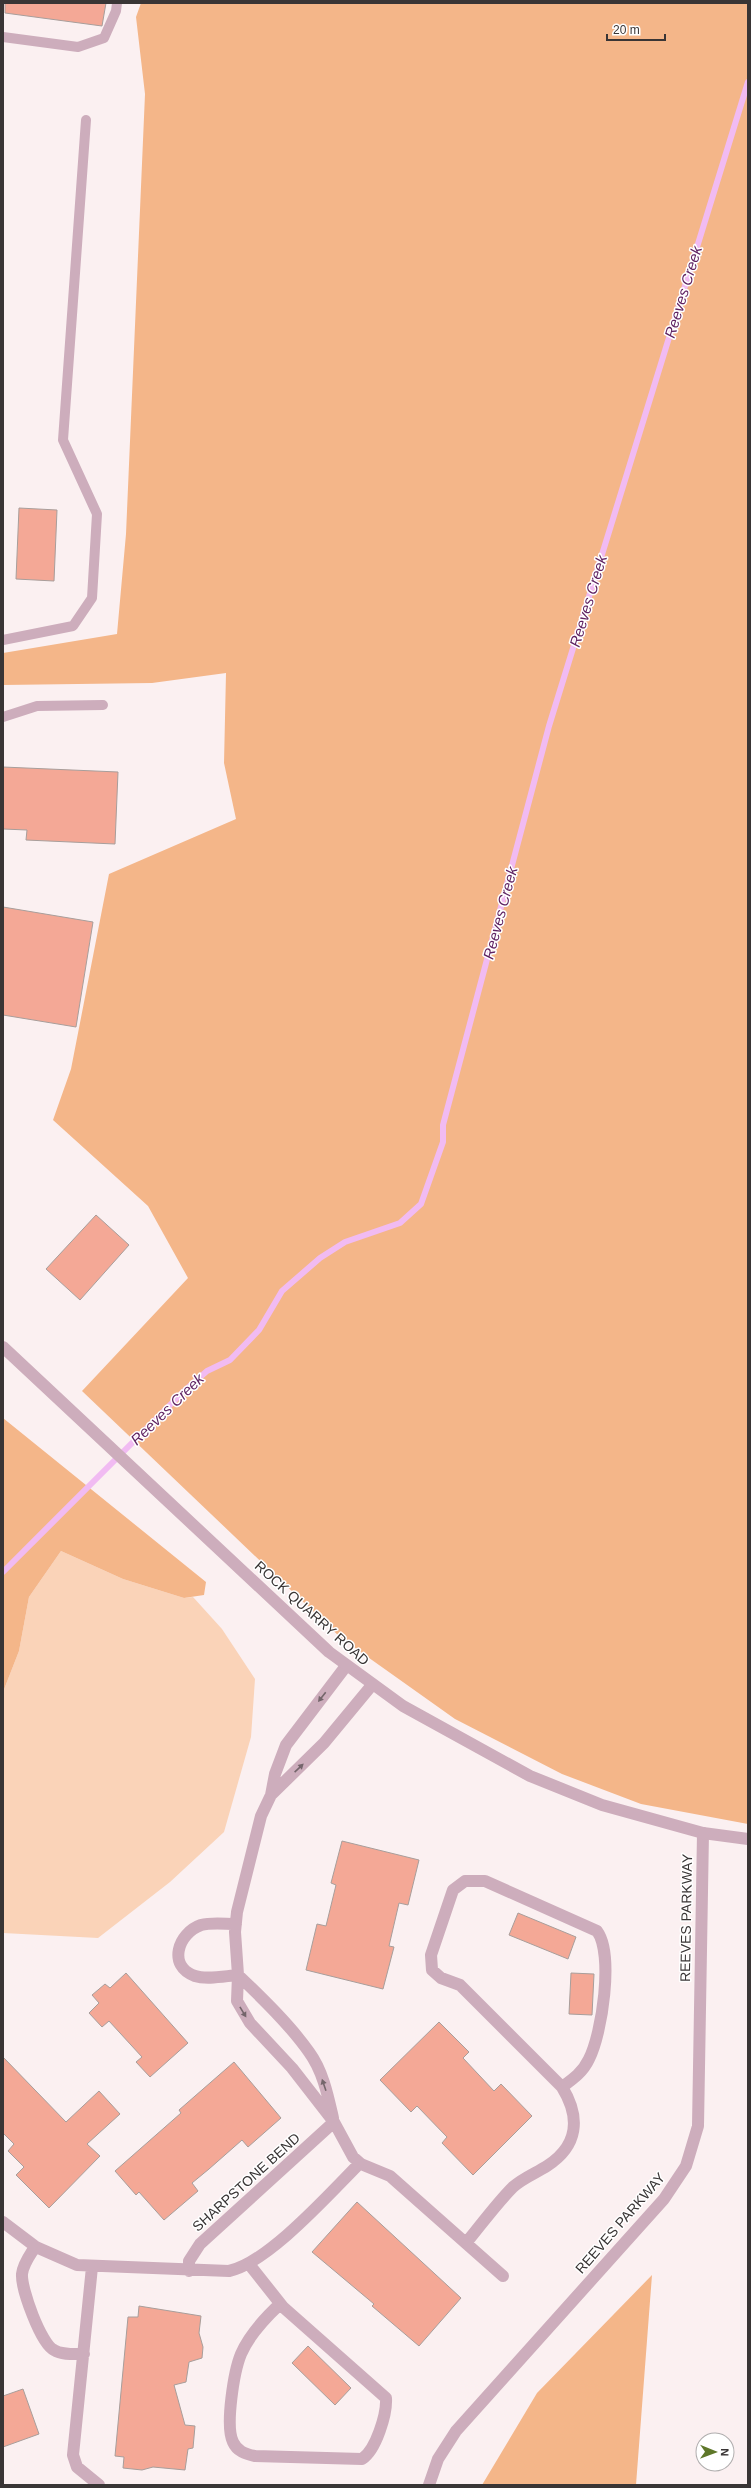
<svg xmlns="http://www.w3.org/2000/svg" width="751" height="2488" font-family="Arial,sans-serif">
<rect width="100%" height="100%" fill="#fbf0f1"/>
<!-- green -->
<path fill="#fad3b8" d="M61 1551 123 1579 184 1598 193 1597 222 1629 255 1679 251 1737 224 1832 170 1882 98 1938 3 1933V1692L19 1651 29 1597Z"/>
<!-- forest -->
<path fill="#f4b689" d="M141 3H748V1824L641 1804 562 1774 455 1719 341 1638 82 1391 188 1278 148 1206 53 1120 71 1069 109 874 236 819 224 763 226 673 152 683 3 685V653L117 634 126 534 145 94 136 17Z
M3 1418 206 1582 204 1595 184 1598 123 1579 61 1551 29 1597 19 1651 3 1692Z
M652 2275 636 2485H482L537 2393Z"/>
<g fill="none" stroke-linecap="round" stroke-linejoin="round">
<!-- stream -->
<path stroke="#f1bbf2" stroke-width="6" d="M3 1572 183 1392 207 1371 230 1360 259 1330 282 1291 320 1258 345 1242 400 1223 421 1204 443 1142V1125L549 726 748 82"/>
</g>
<!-- building -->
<path fill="#f4a896" stroke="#a89e9b" d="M5 3H106L102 26 5 13Z
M19 508 57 510 54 581 16 579Z
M3 767 118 772 115 844 26 840 27 830 3 829Z
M3 907 93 922 76 1027 3 1015Z
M96 1215 129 1245 80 1300 46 1269Z
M342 1841 419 1860 408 1905 399 1903 389 1946 394 1947 383 1989 306 1970 317 1924 326 1926 336 1885 331 1883Z
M518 1913 576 1937 568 1959 509 1935Z
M126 1973 188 2043 150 2077 136 2062 142 2057 109 2021 102 2027 89 2013 99 2003 92 1995 105 1984 110 1988Z
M571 1973 594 1974 592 2015 569 2014Z
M439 2022 469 2052 463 2058 494 2091 501 2084 532 2116 473 2175 442 2143 447 2137 417 2106 411 2112 380 2080Z
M3 2057 66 2122 99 2091 120 2114 87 2144 100 2156 49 2208 16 2175 24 2167 8 2151 14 2144 3 2133Z
M234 2062 281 2118 248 2147 242 2140 209 2169 192 2183 198 2191 164 2220 139 2192 136 2195 115 2171 181 2113 179 2110Z
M357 2202 461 2298 419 2346 372 2306 374 2304 312 2252Z
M139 2306 201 2316 199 2333 203 2347 202 2358 189 2362 186 2382 174 2385 185 2425 195 2426 193 2448 188 2449 185 2470 153 2467 142 2470 123 2468 124 2457 115 2456 128 2317H138Z
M308 2346 351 2388 335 2405 292 2363Z
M23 2389 39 2434 3 2447V2396Z"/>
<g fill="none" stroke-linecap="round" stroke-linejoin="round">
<!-- service -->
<path stroke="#cdadbc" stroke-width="10" d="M3 37 78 47 104 38 116 11 117 3
M3 640 73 626 92 598 97 514 63 440 86 120
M3 717 37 706 103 705"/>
<!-- minor -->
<path stroke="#cdadbc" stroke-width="12" d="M346 1666 286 1745 275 1774 271 1795 261 1816 237 1912 235 1932 238 1975 237 2001 250 2023 292 2068 334 2122 353 2157 361 2164 390 2176 503 2276
M271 1795 324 1743 372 1685
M236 1924C225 1924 212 1922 201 1925 178 1933 167 1966 195 1976 207 1980 225 1976 238 1975 262 1998 290 2025 309 2052 323 2071 328 2096 333 2118
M3 2222 36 2247 77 2265 229 2271C268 2263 330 2193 360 2163
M466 2243C481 2225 496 2204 513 2187 523 2178 536 2173 547 2166 578 2146 581 2118 562 2087L460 1985 441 1978 432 1970 431 1955 453 1890 465 1881H485L597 1931C614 1954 602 2034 589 2059 583 2072 573 2079 562 2087
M35 2247C30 2255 23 2264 22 2274 21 2289 41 2344 54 2350 62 2355 74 2354 84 2354
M249 2264 283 2307 386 2398C387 2414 376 2450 362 2459L255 2456C245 2454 237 2451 233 2442 225 2426 234 2371 241 2354 249 2335 265 2318 280 2304
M92 2267 73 2455 77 2467 99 2485
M189 2271V2261L200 2244 334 2122
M429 2485 438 2459 456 2431 664 2199 686 2166 698 2126 703 1833"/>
<!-- tertiary -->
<path stroke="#cdadbc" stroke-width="12" d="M3 1347 329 1652 403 1706 530 1776 602 1805 703 1833 748 1839"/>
</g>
<!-- one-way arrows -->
<defs><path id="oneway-solid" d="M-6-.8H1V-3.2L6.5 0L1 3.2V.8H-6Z"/></defs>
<g fill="#74656b">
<use href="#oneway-solid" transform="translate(322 1697) rotate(128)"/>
<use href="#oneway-solid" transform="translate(299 1768) rotate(-43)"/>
<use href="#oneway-solid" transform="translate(243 2012) rotate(59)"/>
<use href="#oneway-solid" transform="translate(324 2085) rotate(-109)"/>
</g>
<g text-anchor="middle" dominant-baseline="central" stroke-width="3" stroke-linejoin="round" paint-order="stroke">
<!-- street labels -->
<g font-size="14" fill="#393535" stroke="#fff">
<text transform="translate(312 1613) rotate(42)">ROCK QUARRY ROAD</text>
<text transform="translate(686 1918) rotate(-89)">REEVES PARKWAY</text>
<text transform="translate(246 2182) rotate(-42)">SHARPSTONE BEND</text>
<text transform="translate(620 2223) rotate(-49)">REEVES PARKWAY</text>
</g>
<!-- water labels -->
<g font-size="15" font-style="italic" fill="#5f2262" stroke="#fff">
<text transform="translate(683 292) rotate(-73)">Reeves Creek</text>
<text transform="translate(588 601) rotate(-73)">Reeves Creek</text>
<text transform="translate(500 913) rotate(-75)">Reeves Creek</text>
<text transform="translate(167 1409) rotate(-44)">Reeves Creek</text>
</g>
</g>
<!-- border -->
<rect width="751" height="2488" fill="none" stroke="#393535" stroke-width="8"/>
<!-- north arrow -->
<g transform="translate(715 2452) rotate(91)"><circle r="19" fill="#ffffff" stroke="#b0aeae"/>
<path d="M0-3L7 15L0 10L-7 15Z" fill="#5e7729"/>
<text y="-6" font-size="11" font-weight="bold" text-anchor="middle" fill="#393535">N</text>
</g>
<!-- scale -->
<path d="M607 34v6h58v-6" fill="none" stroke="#393535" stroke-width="2"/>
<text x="613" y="34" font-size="12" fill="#393535" stroke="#ffffff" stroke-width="3" paint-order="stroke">20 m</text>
</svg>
